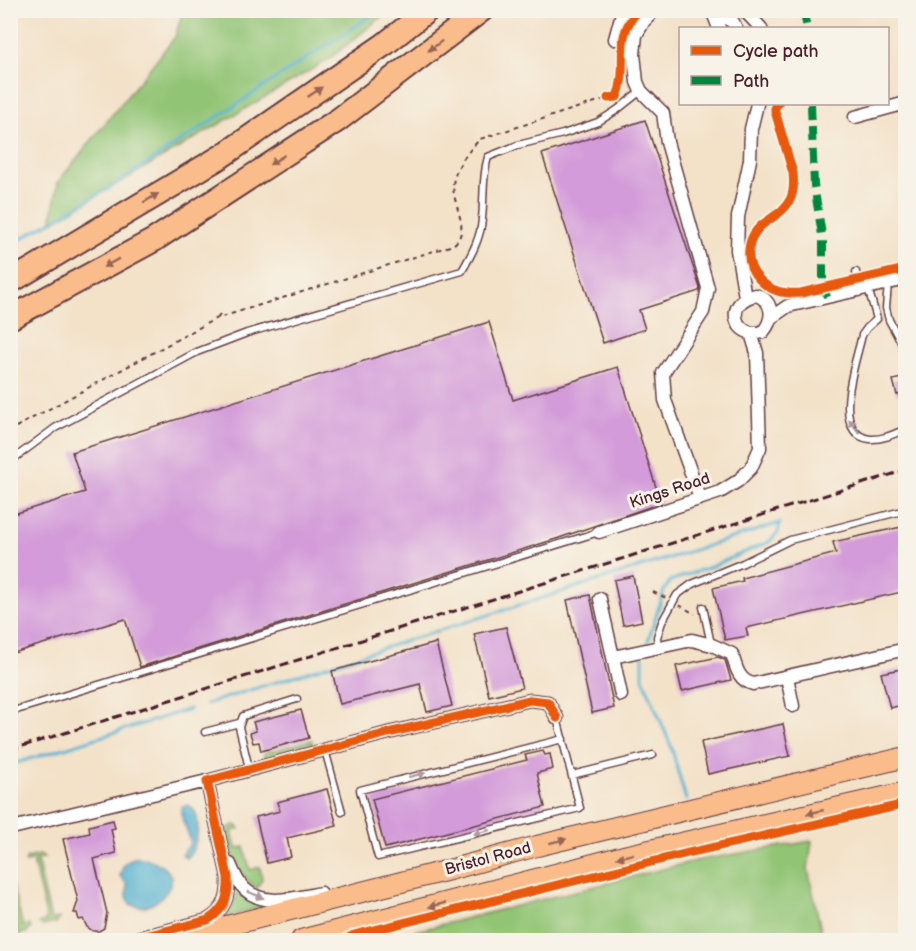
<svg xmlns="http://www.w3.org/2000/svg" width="916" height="951" font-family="'Balsamiq Sans',sans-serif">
<rect width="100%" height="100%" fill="#f7f3e8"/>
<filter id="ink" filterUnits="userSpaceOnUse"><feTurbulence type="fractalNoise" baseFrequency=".0167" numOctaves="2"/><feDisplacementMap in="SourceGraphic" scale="12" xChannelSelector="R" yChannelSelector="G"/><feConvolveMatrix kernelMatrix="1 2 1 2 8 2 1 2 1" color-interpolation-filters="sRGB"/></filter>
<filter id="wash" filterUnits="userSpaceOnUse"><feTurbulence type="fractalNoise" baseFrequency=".008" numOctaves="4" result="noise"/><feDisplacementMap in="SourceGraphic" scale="24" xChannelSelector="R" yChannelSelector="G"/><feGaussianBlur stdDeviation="1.35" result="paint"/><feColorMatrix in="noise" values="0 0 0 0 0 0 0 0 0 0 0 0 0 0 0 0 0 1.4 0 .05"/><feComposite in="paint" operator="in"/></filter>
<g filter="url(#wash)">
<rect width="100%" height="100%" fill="#f3e1c8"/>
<!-- green -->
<path fill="#92c475" stroke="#6e7250" stroke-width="1.5" d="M183 11H389L328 60 51 223 58 182 175 37Z
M312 740 313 747 264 759V753Z
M234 825 238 826 239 829 232 831 236 849 244 847 250 870 260 867 262 879 257 889 244 877 235 857 231 856 226 833 227 829Z
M812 841 808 869 823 940H380L695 861Z
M40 855 44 858 37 860 51 919 59 918V919L56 923 43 926 39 923 47 920 33 861 25 862 27 858Z
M10 878 23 926 30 925 31 928C28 933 18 936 12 935L11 930 18 927 11 895Z
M238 893H240L263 907 227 917Z"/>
<!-- water -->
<path fill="#52b0d0" stroke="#4e687e" stroke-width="1.5" d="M188 805C204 813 198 848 187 858L182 854C184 851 187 849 189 846 194 836 178 821 182 807Z
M136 857C150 858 167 865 172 878 169 897 147 914 129 903L127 895V884L120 876 124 864Z"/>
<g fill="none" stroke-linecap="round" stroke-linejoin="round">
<!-- stream -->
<path stroke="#52b0d0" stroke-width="3" d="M10 245 113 186 380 10
M643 657V678L671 746 686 800
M206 704 780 523 778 532 769 542 710 567 670 581 664 591 648 641
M10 765 190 709"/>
</g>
<g id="blocks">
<!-- building -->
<path fill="#d39bd9" d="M645 120 700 288 699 291 639 310 645 329 603 343 542 154Z
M489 322 513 400 618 367 661 503 556 539 140 667 125 619 10 654V515L85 492 72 452Z
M906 377V393L897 395 893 380Z
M906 526V591L746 628 748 636 725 640 713 588 743 581 742 578 836 553 833 542Z
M633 576 642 621 623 625 614 580Z
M590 595 614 708 592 713 567 600Z
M506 627 522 688 489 696 474 634Z
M436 643 452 706 427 712 420 684 340 704 332 671Z
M718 657 725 660 731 680 682 691 676 666Z
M906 668V704L890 708 881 673Z
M301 710 309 738 261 751 259 742 253 743 250 733 256 731 253 722Z
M783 724 790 756 708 774 701 742Z
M543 751 545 755 550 754 553 769 537 773 545 807 385 848 372 799 527 760 525 755Z
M327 789 337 826 287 838 291 857 267 863 256 817 280 811 277 802Z
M113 820 115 828 111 829 116 853 94 859 107 913 104 928 99 931H93L87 927 83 919 79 920 77 913H74L78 901 63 839 90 833 89 826Z"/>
</g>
</g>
<g filter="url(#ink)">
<use href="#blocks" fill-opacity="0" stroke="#633c43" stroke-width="1.5"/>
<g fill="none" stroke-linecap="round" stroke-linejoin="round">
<defs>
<path id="service" d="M856 272 860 289
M888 284 886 308 889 320 901 342 906 358
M868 288 877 319 867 328 862 335C857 359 829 434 870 439 882 440 894 434 906 429
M10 458 16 457 55 428 197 352 247 333 462 271C470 257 478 243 481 227 485 203 481 180 488 157L518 145 563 134 598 122 617 110 641 91
M703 607 711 644
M658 647 657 637 662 622 677 595 692 584 743 563 790 540 906 510
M10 712 599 532
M557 718 580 808 378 857 360 790 563 739
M205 732 239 723
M325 750 342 812
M249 768 239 727 243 716 297 699
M572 775 653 755"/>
<path id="minor" d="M655 10 644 21 636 35 634 54 637 82 641 91 663 113 667 142 708 288 703 312 663 373 665 400 700 498
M710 10 733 22 736 28
M744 10 761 28
M713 13 719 28
M615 39 621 17 627 10
M855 117 906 103
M756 295C774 301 774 319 763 332 734 340 723 301 756 295Z
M745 297 737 250 738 217 750 160 751 129 757 104
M772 317 788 306 906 279
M599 532 720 492 738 481 751 468 760 448 757 353 751 333
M600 599 613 657
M787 677 793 706
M621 695 613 657 692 640 712 645 732 654C736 667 738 680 753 684L906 649
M16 827 207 781
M230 864C233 871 236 879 241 885 260 909 295 898 321 893
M130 940 208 920C225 909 229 897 228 877L207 781 388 733 530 700 548 702 557 718"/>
<path id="primary" d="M171 940 449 870 537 846 906 757
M301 940 628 855 906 792"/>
<path id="motorway" d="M10 282 222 156 385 44 428 10
M10 318 154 240 338 120 482 10"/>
</defs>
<!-- service casing -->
<use href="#service" stroke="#633c43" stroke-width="9"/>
<!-- minor casing -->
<use href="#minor" stroke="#633c43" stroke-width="15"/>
<!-- primary casing -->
<use href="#primary" stroke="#633c43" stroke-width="22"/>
<!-- motorway casing -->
<use href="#motorway" stroke="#633c43" stroke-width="26"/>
<!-- path -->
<path stroke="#633c43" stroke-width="2" stroke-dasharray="4.5 4.5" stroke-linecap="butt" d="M218 318 222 310
M16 427 215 319 453 245C474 229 448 200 454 179 458 163 469 151 480 139L608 98
M653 592 666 598
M679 605 695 614"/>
<!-- service -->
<use href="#service" stroke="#fff" stroke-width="6"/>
<!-- minor -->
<use href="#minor" stroke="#fff" stroke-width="12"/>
<!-- primary -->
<use href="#primary" stroke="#f9bc8a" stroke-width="20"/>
<!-- motorway -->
<use href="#motorway" stroke="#f9bc8a" stroke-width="22"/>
<!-- rail -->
<path stroke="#4a1f2b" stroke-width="3" stroke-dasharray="9 4.5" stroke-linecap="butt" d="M10 750 906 470"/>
<!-- quiet -->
<path stroke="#00873e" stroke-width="8" stroke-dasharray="15 8" stroke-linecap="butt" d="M803 10 807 28
M811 104 814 185 823 241V283L827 297"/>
<defs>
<path id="cycleway" d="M608 98 617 97C630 67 611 37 639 10
M778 104 775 106V111L793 173C794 182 794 192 790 200 783 213 773 216 762 225 746 238 744 264 759 279 771 292 784 294 801 293L906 269
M130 940 208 920C225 909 229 897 228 877L207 781 388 733 530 700 548 702 557 718
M344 940 354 935 688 853 906 804"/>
</defs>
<!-- cycleway casing -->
<use href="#cycleway" stroke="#f7f3e8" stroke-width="13"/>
<!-- cycleway -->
<use href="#cycleway" stroke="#e8590c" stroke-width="9"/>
</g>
<!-- one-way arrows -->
<defs><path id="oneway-solid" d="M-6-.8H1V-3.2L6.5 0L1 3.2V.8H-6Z" transform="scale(1.5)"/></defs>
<g fill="#996656">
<use href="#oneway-solid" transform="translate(435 46) rotate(143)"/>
<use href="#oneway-solid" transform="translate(315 92) rotate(-34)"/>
<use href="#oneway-solid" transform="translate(277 160) rotate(147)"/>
<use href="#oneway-solid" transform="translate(151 198) rotate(-31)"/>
<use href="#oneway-solid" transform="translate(111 263) rotate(151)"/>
<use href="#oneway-solid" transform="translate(815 812) rotate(167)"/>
<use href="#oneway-solid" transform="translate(558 841) rotate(-14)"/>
<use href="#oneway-solid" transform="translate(625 856) rotate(166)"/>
<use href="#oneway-solid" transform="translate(437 905) rotate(165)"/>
</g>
<g fill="#ae9aa0">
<use href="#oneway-solid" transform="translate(854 426) rotate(-127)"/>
<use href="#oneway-solid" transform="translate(417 775) rotate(-14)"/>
<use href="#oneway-solid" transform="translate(482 832) rotate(166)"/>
<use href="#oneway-solid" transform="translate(256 895) rotate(23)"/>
</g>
</g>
<g text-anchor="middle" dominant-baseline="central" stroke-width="6" stroke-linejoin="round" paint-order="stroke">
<!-- street labels -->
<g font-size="16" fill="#4a1f2b" stroke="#f7f3e8">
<text transform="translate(670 491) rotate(-18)">Kings Road</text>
<text transform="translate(488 859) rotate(-15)">Bristol Road</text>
</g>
</g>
<!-- margin -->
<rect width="916" height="951" fill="none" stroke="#f7f3e8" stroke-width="36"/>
<!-- legend -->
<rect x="679" y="27" width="210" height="78" fill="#f7f3e8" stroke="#b29e9c" stroke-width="1.5"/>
<rect x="691" y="46" width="30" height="9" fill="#e8590c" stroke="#b29e9c" stroke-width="1.5"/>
<text x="733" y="57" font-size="18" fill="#4a1f2b">Cycle path</text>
<rect x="691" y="76" width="30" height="9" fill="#00873e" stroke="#b29e9c" stroke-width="1.5"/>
<text x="733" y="87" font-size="18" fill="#4a1f2b">Path</text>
</svg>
